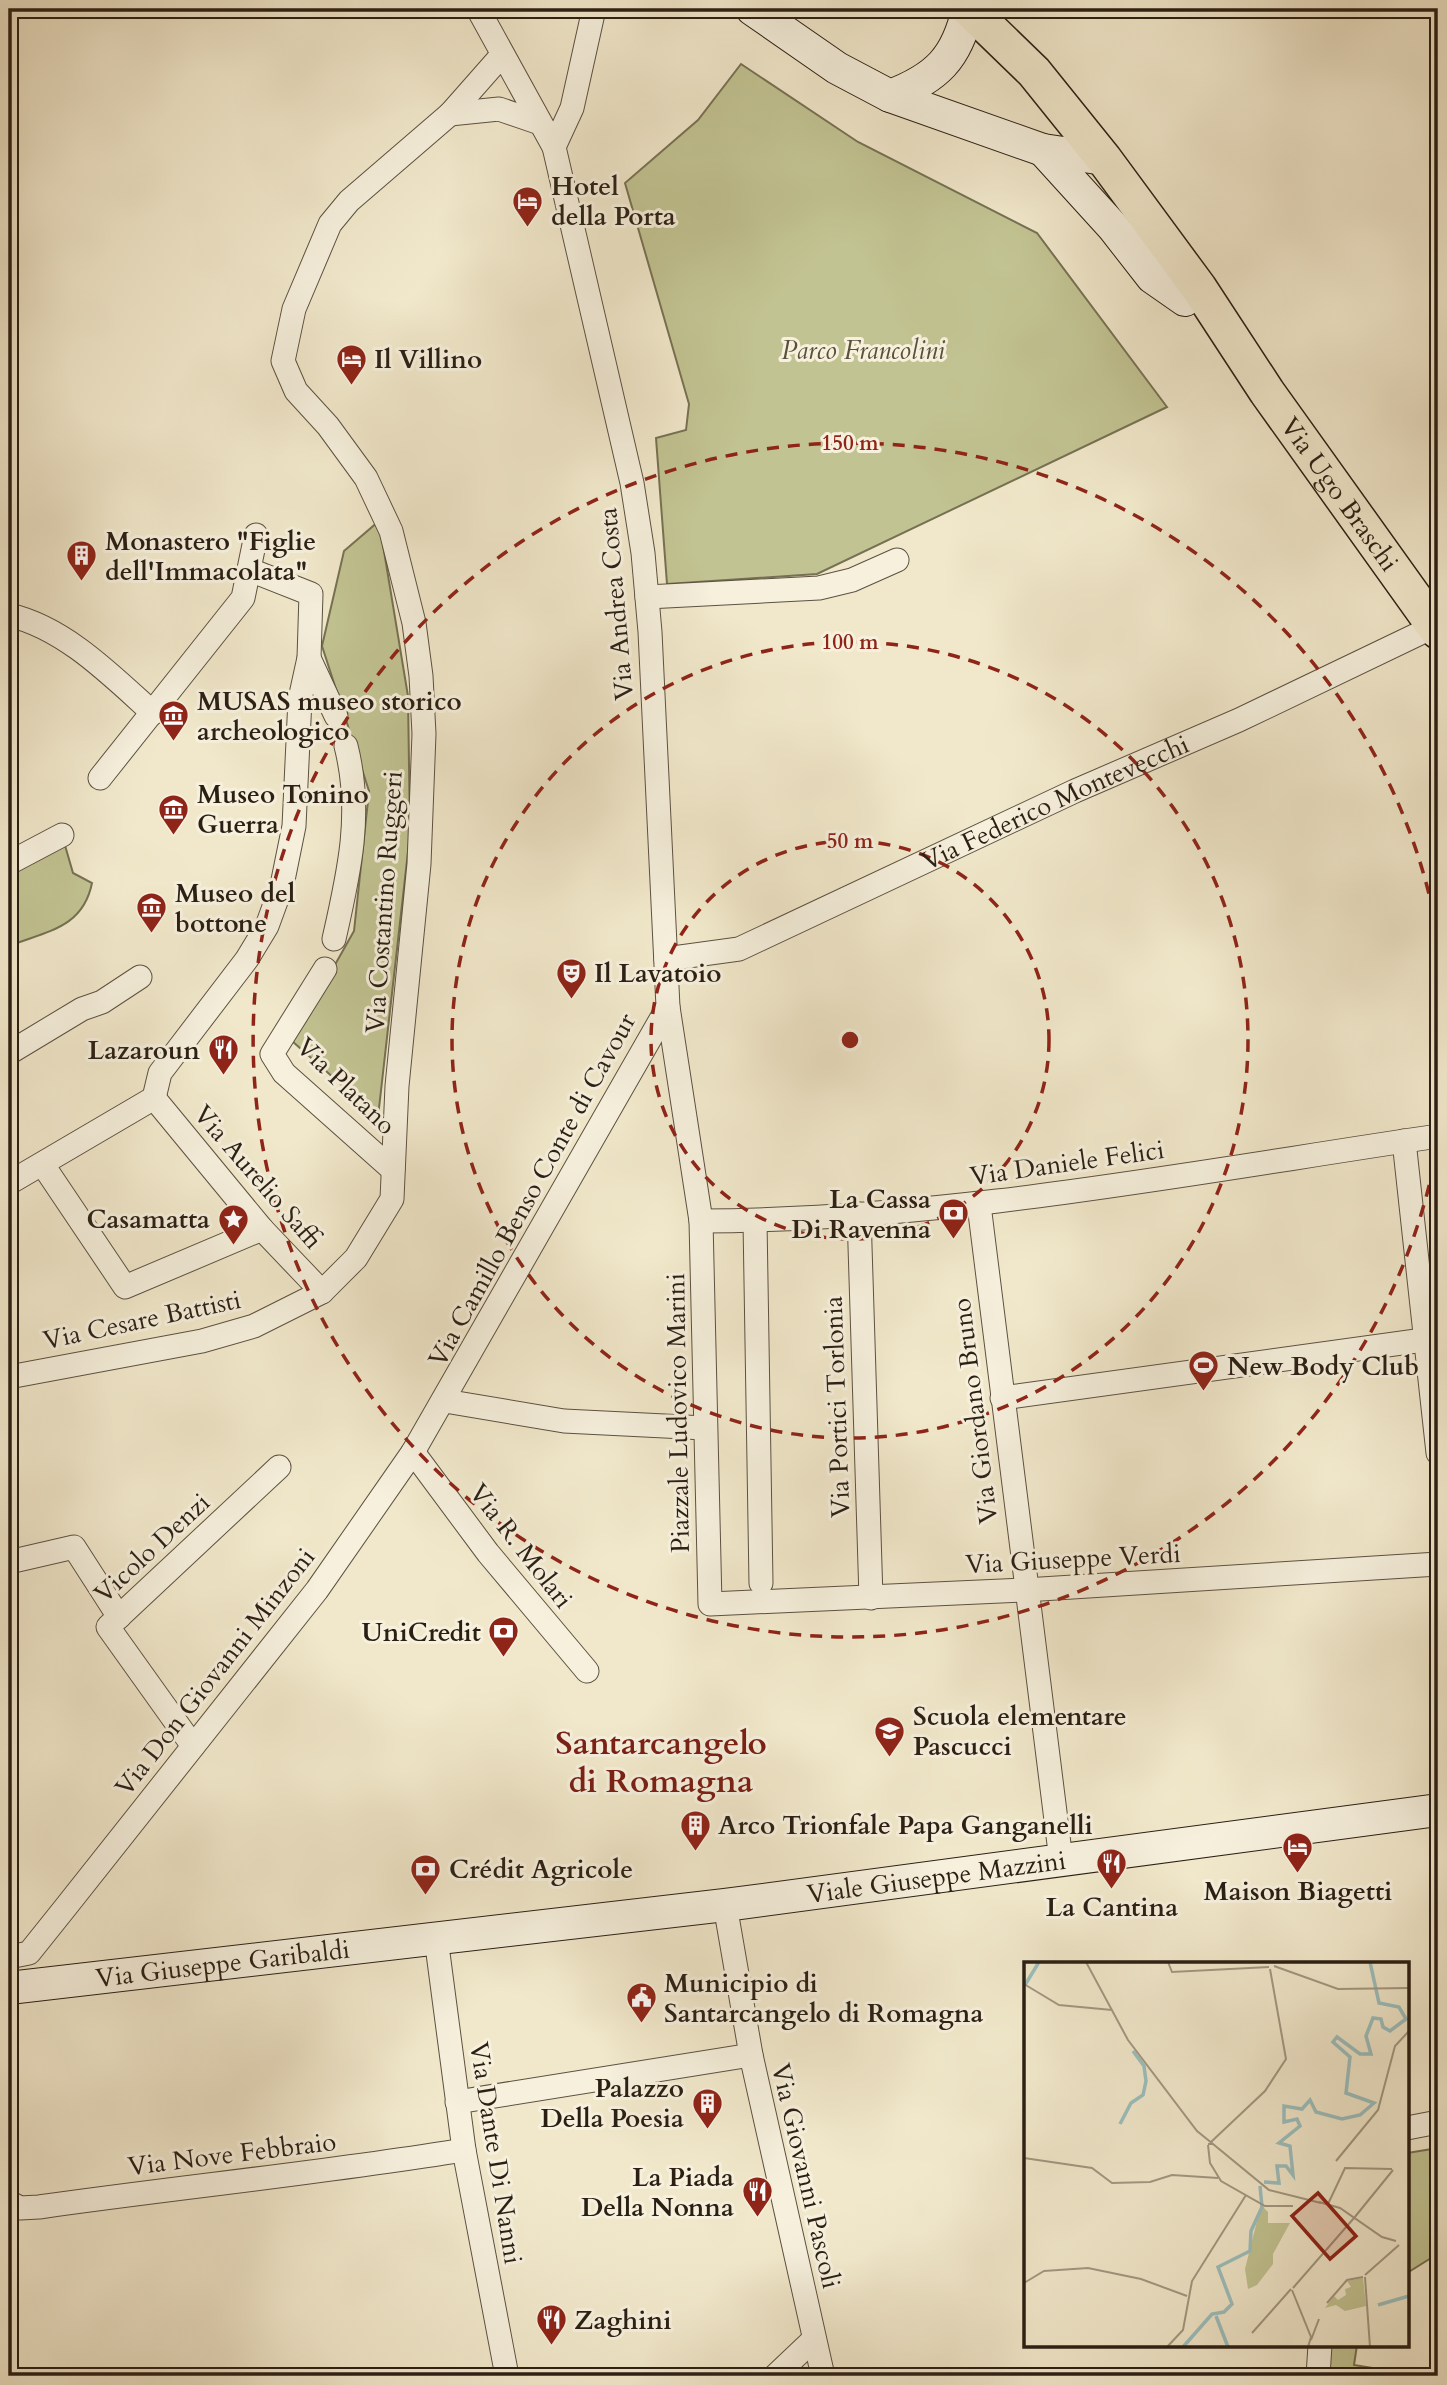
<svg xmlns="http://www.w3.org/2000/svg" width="1447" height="2385" font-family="Cardo,serif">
<rect width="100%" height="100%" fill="#f1e8cb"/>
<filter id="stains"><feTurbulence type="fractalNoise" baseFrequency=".00286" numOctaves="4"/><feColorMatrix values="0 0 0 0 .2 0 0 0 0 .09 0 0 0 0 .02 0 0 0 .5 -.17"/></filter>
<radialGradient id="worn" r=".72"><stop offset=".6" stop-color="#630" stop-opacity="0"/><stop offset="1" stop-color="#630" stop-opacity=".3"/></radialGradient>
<!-- green -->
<path fill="#c2c392" stroke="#767153" stroke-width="2" d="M741 64 858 142 1037 233 1167 407 817 574 667 584 656 438 686 430 689 404 625 183 698 120Z
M379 521 408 696 410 834 378 1117 292 1041 354 931 369 791 322 646 344 551Z
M62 835 73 873 92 883C83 928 47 931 9 946V862Z
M1438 2148V2248L1431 2258 1407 2273V2153Z
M1331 2345H1357L1354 2365 1422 2376H1328Z"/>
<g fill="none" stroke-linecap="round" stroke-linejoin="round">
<defs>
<g id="street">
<path d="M478 9 554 147 632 483 643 553 650 632 668 1007 701 1221 710 1604 1025 1590 1438 1564"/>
<path d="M450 114 499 109 540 123"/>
<path d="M554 147 572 108 594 9"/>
<path d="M647 597 819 588 852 580 897 560"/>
<path d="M9 615C65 628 111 675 153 713"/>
<path d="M309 658 336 716"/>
<path d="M100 778 243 598 256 535"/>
<path d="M9 863 62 835"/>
<path d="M334 939C349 873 363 813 346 746"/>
<path id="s1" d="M666 959 739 949 1075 791 1239 720 1435 626"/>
<path d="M325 969 272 1054 284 1073 393 1170"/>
<path d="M9 1053 82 1009 102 1002 140 977"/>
<path d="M154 1098 160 1073 247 959 267 926 282 885 294 826 300 699 309 658 311 594 250 570"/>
<path d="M154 1098 262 1229 322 1292"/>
<path d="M1404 1141 1438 1453"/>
<path d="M43 1165 125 1287 262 1229"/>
<path d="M9 1183 154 1098"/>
<path d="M979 1205 1061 1860"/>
<path d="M859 1214 871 1598"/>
<path d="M701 1221C949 1220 1194 1172 1438 1136"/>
<path d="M755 1221 761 1583"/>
<path d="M9 1377 202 1341 254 1326 322 1292 356 1258 392 1199 397 1086 419 864 424 734 421 676 414 623 391 531 366 478 328 426 296 391 283 361 294 309 330 224 349 201 450 114 502 55"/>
<path d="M1002 1398 1438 1338"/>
<path d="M445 1401 564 1421 705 1428"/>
<path d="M413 1452 488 1553 587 1671"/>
<path d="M9 1562 74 1547 119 1617"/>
<path d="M193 1746 108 1627 279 1467"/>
<path d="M725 1905 751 2055 823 2376"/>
<path d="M436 1938 464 2150 507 2376"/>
<path d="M9 1957 29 1953 65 1908 317 1590 413 1452 668 1007"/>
<path d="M457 2102 751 2055"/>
<path d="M1407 2128 1438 2122"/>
<path d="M9 2202 20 2208 39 2207C180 2187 322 2173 464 2150"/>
<path d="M775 2376 814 2339"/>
<path d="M1318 2376 1320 2345"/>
</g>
<g id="secondary">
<path d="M752 9 837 68 890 96 1043 150 1104 159"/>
<path d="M890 96C937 78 957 58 968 9"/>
<path d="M1043 150 1113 227 1152 277 1185 300"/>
<path id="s2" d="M9 1988 725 1905 1438 1810"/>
</g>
<g id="primary">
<path id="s3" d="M969 9 1034 72 1104 159 1199 288 1267 392 1438 631"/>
</g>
</defs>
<!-- street casing -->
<use href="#street" stroke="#5c5142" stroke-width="25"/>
<!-- secondary casing -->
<use href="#secondary" stroke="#2b1f14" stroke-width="34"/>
<!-- primary casing -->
<use href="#primary" stroke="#2b1f14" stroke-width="38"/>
<!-- street -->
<use href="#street" stroke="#f6f0dd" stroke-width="23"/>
<!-- secondary -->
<use href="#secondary" stroke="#f6f0dd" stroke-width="32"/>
<!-- primary -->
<use href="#primary" stroke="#f1e8cb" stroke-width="35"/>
</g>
<!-- distance rings -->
<g fill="none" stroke="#8f2418" stroke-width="3.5" stroke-dasharray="12 9">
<circle cx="850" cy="1040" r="199"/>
<circle cx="850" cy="1040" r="398"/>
<path d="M1438 1144A597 597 0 1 1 1438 936"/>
</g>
<!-- icons -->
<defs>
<symbol id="hotel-pin" viewBox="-11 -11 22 30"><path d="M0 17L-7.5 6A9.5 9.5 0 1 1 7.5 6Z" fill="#8f2418" stroke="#f6f0dd"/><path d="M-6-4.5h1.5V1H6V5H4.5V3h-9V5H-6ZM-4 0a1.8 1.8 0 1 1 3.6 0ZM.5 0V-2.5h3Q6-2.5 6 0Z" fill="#fff"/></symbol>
<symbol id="building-pin" viewBox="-11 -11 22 30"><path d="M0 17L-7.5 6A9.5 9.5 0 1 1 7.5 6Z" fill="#8f2418" stroke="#f6f0dd"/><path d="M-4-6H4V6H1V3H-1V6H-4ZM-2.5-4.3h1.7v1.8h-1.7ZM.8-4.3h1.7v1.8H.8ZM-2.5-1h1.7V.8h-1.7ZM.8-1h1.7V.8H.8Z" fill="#fff"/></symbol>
<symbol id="museum-pin" viewBox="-11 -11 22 30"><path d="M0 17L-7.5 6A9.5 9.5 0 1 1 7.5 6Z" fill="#8f2418" stroke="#f6f0dd"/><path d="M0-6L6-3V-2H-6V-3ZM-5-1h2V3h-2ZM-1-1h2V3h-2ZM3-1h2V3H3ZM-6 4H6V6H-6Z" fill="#fff"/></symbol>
<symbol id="theatre-pin" viewBox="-11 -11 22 30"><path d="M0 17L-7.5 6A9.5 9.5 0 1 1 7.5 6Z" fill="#8f2418" stroke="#f6f0dd"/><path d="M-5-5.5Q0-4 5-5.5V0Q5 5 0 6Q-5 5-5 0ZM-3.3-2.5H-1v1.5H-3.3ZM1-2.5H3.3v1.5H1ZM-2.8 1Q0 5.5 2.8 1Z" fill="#fff"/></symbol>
<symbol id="restaurant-pin" viewBox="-11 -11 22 30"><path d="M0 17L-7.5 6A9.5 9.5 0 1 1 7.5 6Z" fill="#8f2418" stroke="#f6f0dd"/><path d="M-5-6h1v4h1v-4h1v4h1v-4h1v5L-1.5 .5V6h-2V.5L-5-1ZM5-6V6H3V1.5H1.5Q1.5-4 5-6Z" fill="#fff"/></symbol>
<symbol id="bank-pin" viewBox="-11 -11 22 30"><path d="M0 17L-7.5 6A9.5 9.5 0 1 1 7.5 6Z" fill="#8f2418" stroke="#f6f0dd"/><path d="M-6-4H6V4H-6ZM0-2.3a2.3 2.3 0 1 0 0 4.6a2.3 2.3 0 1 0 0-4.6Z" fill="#fff"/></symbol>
<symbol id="sight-pin" viewBox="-11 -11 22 30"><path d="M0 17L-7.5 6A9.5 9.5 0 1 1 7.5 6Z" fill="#8f2418" stroke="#f6f0dd"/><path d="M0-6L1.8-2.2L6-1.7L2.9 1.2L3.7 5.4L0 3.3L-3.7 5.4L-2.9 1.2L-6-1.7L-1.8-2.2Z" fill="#fff"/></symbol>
<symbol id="stadium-pin" viewBox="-11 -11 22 30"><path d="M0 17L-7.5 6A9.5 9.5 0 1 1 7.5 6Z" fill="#8f2418" stroke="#f6f0dd"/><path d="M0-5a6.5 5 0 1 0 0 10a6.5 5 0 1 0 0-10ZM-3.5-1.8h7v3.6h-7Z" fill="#fff"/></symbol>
<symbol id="school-pin" viewBox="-11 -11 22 30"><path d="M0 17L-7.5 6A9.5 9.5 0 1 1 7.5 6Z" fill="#8f2418" stroke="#f6f0dd"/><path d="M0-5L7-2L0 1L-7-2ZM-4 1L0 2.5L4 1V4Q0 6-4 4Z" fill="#fff"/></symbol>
<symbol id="civic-pin" viewBox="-11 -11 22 30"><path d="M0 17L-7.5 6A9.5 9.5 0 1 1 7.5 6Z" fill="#8f2418" stroke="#f6f0dd"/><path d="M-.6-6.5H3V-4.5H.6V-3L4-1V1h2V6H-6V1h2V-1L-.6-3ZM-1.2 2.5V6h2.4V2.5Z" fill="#fff"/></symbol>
</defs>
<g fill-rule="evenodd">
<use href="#hotel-pin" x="510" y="184" width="35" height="47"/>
<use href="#hotel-pin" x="334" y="342" width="35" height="47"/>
<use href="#building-pin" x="64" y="538" width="35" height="47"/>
<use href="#museum-pin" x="156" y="698" width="35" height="47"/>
<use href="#museum-pin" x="156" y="792" width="35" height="47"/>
<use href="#museum-pin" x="134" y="890" width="35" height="47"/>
<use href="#theatre-pin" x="554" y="956" width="35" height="47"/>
<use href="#restaurant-pin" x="206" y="1032" width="35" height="47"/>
<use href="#bank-pin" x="936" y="1196" width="35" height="47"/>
<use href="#sight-pin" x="216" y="1202" width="35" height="47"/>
<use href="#stadium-pin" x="1186" y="1348" width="35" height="47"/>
<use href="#bank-pin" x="486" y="1614" width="35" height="47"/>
<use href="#school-pin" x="872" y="1714" width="35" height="47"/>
<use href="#building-pin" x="678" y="1808" width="35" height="47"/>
<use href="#hotel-pin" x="1280" y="1830" width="35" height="47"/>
<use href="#restaurant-pin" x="1094" y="1846" width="35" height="47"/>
<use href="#bank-pin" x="408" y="1852" width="35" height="47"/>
<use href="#civic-pin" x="624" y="1980" width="35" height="47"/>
<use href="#building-pin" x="690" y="2086" width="35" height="47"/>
<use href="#restaurant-pin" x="740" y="2174" width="35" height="47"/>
<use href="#restaurant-pin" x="534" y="2302" width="35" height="47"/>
</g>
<g text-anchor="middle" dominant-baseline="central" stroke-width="6" stroke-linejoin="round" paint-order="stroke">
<!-- poi labels -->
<g font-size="26" font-weight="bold" fill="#2b1f14" stroke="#f6f0dd" text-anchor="start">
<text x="551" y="186">Hotel<tspan x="551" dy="30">della Porta</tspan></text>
<text x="374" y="359">Il Villino</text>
<text x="105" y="541">Monastero "Figlie<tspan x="105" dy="30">dell'Immacolata"</tspan></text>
<text x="197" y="701">MUSAS museo storico<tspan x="197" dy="30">archeologico</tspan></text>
<text x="197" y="794">Museo Tonino<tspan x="197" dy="30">Guerra</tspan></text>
<text x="175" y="893">Museo del<tspan x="175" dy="30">bottone</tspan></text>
<text x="594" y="973">Il Lavatoio</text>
<text x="200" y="1050" text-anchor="end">Lazaroun</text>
<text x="931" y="1199" text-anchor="end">La Cassa<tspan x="931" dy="30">Di Ravenna</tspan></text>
<text x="210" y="1219" text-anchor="end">Casamatta</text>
<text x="1227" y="1366">New Body Club</text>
<text x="481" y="1632" text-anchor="end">UniCredit</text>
<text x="913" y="1716">Scuola elementare<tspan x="913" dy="30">Pascucci</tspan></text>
<text x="718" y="1825">Arco Trionfale Papa Ganganelli</text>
<text x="449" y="1869">Crédit Agricole</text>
<text x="1298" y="1891" text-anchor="middle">Maison Biagetti</text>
<text x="1112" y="1907" text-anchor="middle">La Cantina</text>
<text x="664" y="1983">Municipio di<tspan x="664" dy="30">Santarcangelo di Romagna</tspan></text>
<text x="684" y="2088" text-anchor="end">Palazzo<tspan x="684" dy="30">Della Poesia</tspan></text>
<text x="734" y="2177" text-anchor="end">La Piada<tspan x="734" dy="30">Della Nonna</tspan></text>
<text x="574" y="2320">Zaghini</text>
</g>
<!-- park labels -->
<g font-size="26" font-style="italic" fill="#58503a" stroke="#f6f0dd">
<text x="863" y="350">Parco Francolini</text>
</g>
<!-- street labels -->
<g font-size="26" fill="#2b1f14" stroke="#f6f0dd">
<text stroke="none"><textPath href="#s3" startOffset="612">Via Ugo Braschi</textPath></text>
<text transform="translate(616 604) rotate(-95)">Via Andrea Costa</text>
<text stroke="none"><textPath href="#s1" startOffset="422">Via Federico Montevecchi</textPath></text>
<text transform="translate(384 902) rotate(-86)">Via Costantino Ruggeri</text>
<text transform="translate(346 1086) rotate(44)">Via Platano</text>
<text transform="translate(1067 1163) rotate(-8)">Via Daniele Felici</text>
<text transform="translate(258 1177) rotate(49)">Via Aurelio Saffi</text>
<text transform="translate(532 1190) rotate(-61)">Via Camillo Benso Conte di Cavour</text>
<text transform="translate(142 1320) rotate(-12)">Via Cesare Battisti</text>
<text transform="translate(837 1407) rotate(-92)">Via Portici Torlonia</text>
<text transform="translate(975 1411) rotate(-97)">Via Giordano Bruno</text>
<text transform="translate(678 1413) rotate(-91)">Piazzale Ludovico Marini</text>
<text transform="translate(521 1546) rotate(52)">Via R. Molari</text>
<text transform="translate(152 1548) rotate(-43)">Vicolo Denzi</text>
<text transform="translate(1073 1559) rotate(-3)">Via Giuseppe Verdi</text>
<text transform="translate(215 1672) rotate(-52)">Via Don Giovanni Minzoni</text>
<text stroke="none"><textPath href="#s2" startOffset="934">Viale Giuseppe Mazzini</textPath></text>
<text stroke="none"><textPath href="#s2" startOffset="215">Via Giuseppe Garibaldi</textPath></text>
<text transform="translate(496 2153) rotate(81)">Via Dante Di Nanni</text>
<text transform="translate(232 2154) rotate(-7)">Via Nove Febbraio</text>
<text transform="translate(806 2176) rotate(77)">Via Giovanni Pascoli</text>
</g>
<!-- district labels -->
<g font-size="33" font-weight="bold" fill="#7a1f14" stroke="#f6f0dd">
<text x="661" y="1743">Santarcangelo<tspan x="661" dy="38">di Romagna</tspan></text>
</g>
</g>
<!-- overview -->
<g transform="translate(1024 1962)">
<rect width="385" height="385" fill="#f1e8cb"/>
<path d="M237 243 244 250V261H266L249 292V302L233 323 224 327 221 307ZM339 316 342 344 321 349 312 343 301 346 310 334 314 338 322 333 321 327 327 325 323 319Z" fill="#c2c392"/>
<path fill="none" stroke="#9cbfbe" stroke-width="3.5" d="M1 23 15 0M96 162 107 141 119 133 122 119 120 104 109 89M240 220 255 221 253 204H262L269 213 266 184 255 181 276 164 273 157 260 160V144L278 147 286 138 292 150 318 157 336 153 350 141 322 131 326 95 309 80 313 75 336 92H347L342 74 349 56 357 57 359 65 366 69 382 57 375 45 355 41 346 0M354 343 385 334M192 354 204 385M159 385 188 352 200 350 208 342 194 305 226 289 227 269 238 245 236 224"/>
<path fill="none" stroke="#a29882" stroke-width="2" d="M62 0 104 78 173 169 189 182H184M144 0 148 10 245 5M250 4 314 27 385 26M0 22 35 43 88 48M187 180 241 129 262 97 246 7M189 182 245 228 297 241M184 183 186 201 197 219 241 244H269M0 196 68 206 88 221 126 220 148 213 194 216M312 199 354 148 371 84 385 69M295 240 316 246 358 275 372 279M304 242 321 206 368 207M330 256 369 208M341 313 375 283M341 315 346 385M0 321 20 309 64 306 117 317 163 334M269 326 330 256M268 328 287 375 284 385M303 341 323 318 339 315M228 371 267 327M287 378 295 357M143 385 159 368 168 319 222 233"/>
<path fill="#8f2418" fill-opacity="0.15" stroke="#8f2418" stroke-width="3.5" d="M294 231 332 274 306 297 268 254Z"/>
<rect width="385" height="385" fill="none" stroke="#2b1f14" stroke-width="3.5"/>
</g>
<circle cx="850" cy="1040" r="10" fill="#8f2418" stroke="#f6f0dd" stroke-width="3.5"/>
<g font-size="21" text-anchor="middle" font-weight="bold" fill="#8f2418" stroke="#f6f0dd" stroke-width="6" stroke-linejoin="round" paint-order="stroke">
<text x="850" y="450">150 m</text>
<text x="850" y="649">100 m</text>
<text x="850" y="848">50 m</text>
</g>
<!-- margin -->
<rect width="1447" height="2385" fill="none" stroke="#f1e8cb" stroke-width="35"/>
<rect x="10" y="10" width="1426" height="2364" fill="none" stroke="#2b1f14" stroke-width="3.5"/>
<rect x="18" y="18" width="1412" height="2350" fill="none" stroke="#2b1f14" stroke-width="2"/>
<rect width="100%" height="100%" filter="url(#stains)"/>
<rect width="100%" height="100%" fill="url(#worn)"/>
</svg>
